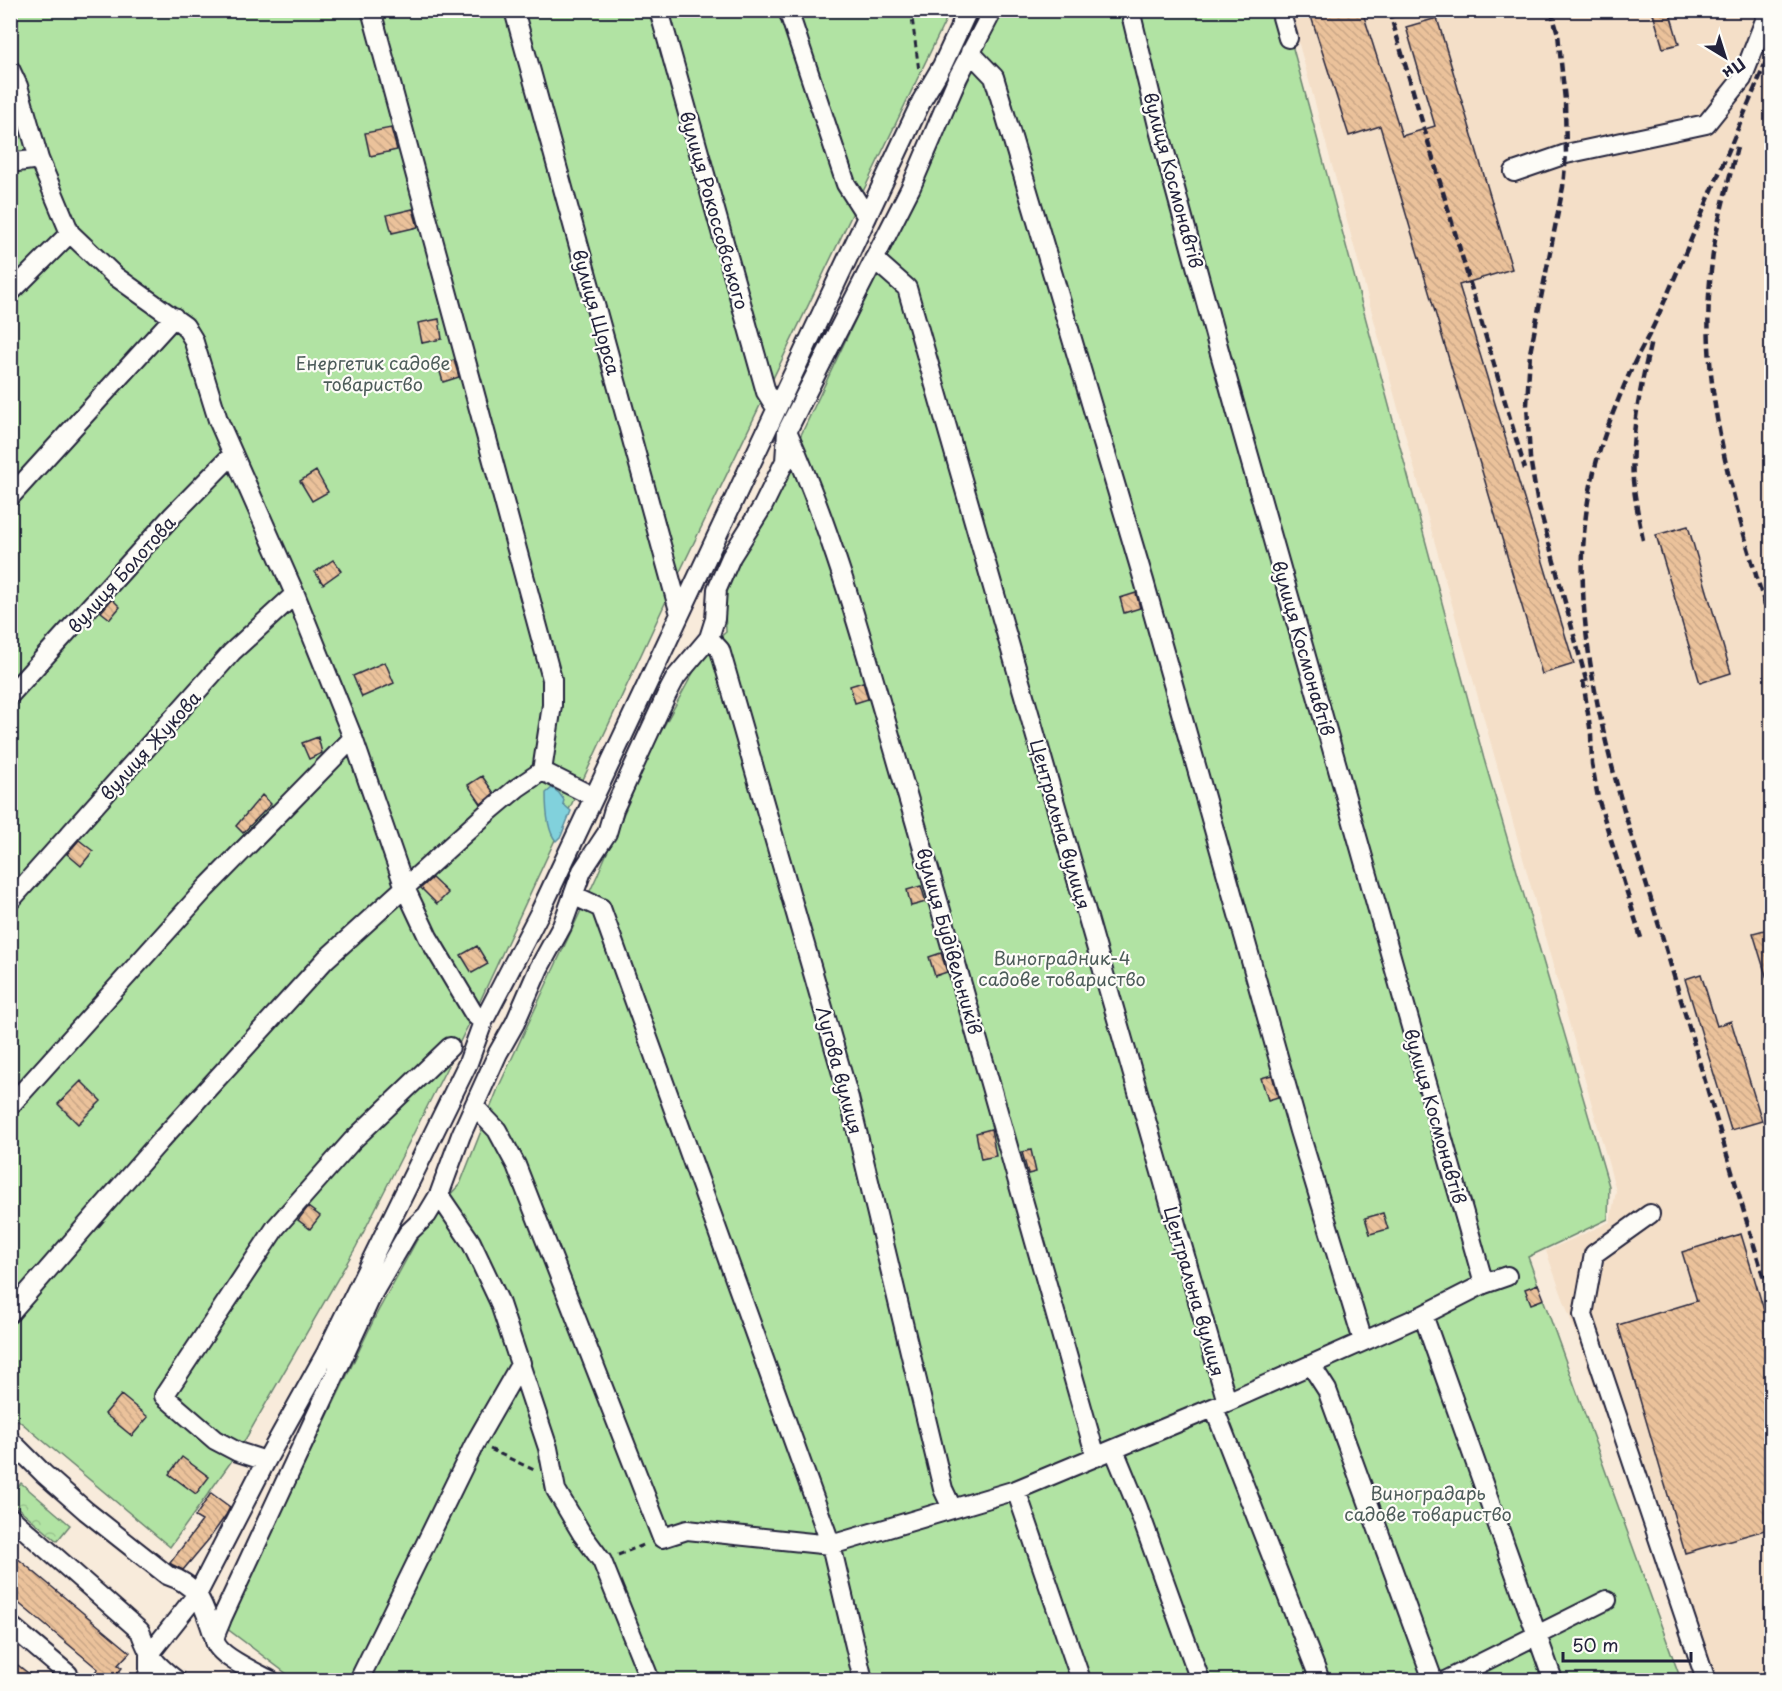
<svg xmlns="http://www.w3.org/2000/svg" width="1782" height="1691" font-family="'Playpen Sans',sans-serif">
<defs>
<pattern id="park-crowns" width="20" height="18" patternUnits="userSpaceOnUse" patternTransform="scale(1.5)"><rect width="20" height="18" fill="#b1e3a3"/><path d="M2 6a3 3 0 1 1 6 0M12 15a3 3 0 1 1 6 0" fill="none" stroke="#98c28d"/></pattern>
<pattern id="building-back-hatch" width="6" height="6" patternUnits="userSpaceOnUse" patternTransform="scale(1.5)"><rect width="6" height="6" fill="#ebc29b"/><path d="M-1 5l2 2M0 0l6 6M5-1l2 2" fill="none" stroke="#c9a686"/></pattern>
</defs>
<rect width="100%" height="100%" fill="#f8ebdb"/>
<filter id="ink" filterUnits="userSpaceOnUse"><feTurbulence type="fractalNoise" baseFrequency=".0167" numOctaves="2"/><feDisplacementMap in="SourceGraphic" scale="12" xChannelSelector="R" yChannelSelector="G"/><feConvolveMatrix kernelMatrix="1 2 1 2 8 2 1 2 1" color-interpolation-filters="sRGB"/></filter>
<g filter="url(#ink)">
<!-- built -->
<path fill="#f4dfc8" d="M1290 11H1771V1680H1700L1546 1251 1610 1222 1616 1191 1429 522Z"/>
<!-- green -->
<path fill="#b1e3a3" stroke="#6a826f" stroke-width="1.5" d="M10 11H950L673 586 474 1014 356 1247 238 1452 170 1547 11 1414Z
M1001 11H1283L1484 759 1609 1186 1608 1219 1528 1257 1681 1680H295L226 1628 377 1313 430 1216 460 1184 499 1086 597 876 651 750 705 651 726 632 724 589 789 474 800 437Z"/>
<!-- park -->
<path fill="url(#park-crowns)" stroke="#6a826f" stroke-width="1.5" d="M21 1483 70 1525 57 1541 11 1502V1495Z"/>
<!-- water -->
<path fill="#81d1dc" stroke="#5b8b9c" stroke-width="1.5" d="M552 788 559 793 564 800 563 804 571 811 561 836 556 841C547 831 546 806 546 793Z"/>
<!-- building -->
<path fill="url(#building-back-hatch)" stroke="#22223b" stroke-width="1.5" d="M1309 10H1362L1402 136 1435 126 1406 27 1437 18 1512 269 1459 285 1574 664 1542 674 1380 126 1349 136Z
M1652 10H1669L1679 44 1663 48Z
M391 128 397 150 370 156 365 133Z
M413 209 418 227 392 233 387 215Z
M439 319 442 339 422 343 418 323Z
M454 360 459 377 443 382 438 365Z
M316 471 328 492 312 501 300 481Z
M1688 526 1731 673 1700 683 1656 535Z
M333 560 341 571 323 584 315 572Z
M1136 593 1140 608 1124 613 1120 598Z
M112 599 120 607 110 619 101 612Z
M385 662 394 683 362 697 353 676Z
M863 682 868 699 855 703 850 686Z
M318 737 322 753 309 759 302 743Z
M482 776 494 793 481 804 468 785Z
M262 795 271 804 243 833 236 826Z
M79 840 93 851 81 866 67 854Z
M432 878 448 893 437 904 421 888Z
M921 886 926 902 911 906 907 890Z
M1772 928V982H1768L1753 933Z
M477 946 488 964 472 973 461 955Z
M941 953 947 972 935 976 929 957Z
M1701 974 1717 1026 1731 1021 1762 1121 1731 1130 1685 979Z
M1272 1075 1278 1097 1268 1100 1261 1078Z
M81 1081 101 1101 78 1124 58 1104Z
M991 1129 996 1156 981 1159 976 1133Z
M1031 1150 1036 1172 1028 1174 1022 1152Z
M308 1207 320 1216 310 1229 298 1220Z
M1383 1213 1388 1229 1370 1234 1365 1218Z
M1741 1234 1772 1337V1528L1685 1553 1618 1325 1697 1301 1682 1252Z
M1538 1284 1544 1299 1531 1304 1525 1289Z
M121 1395 148 1417 132 1436 105 1414Z
M182 1457 209 1477 196 1494 169 1474Z
M211 1493 230 1507 226 1515 209 1539 183 1570 173 1565 170 1563 202 1521 195 1517Z
M10 1552 130 1652 118 1665 122 1668 112 1680H87L98 1669 10 1596Z
M10 1659 37 1680H10Z"/>
<g fill="none" stroke-linecap="round" stroke-linejoin="round">
<defs>
<path id="minor" d="M371 10 552 679V705L542 771 594 797
M514 10 680 614
M659 10 766 392 776 408
M788 10 846 184 867 217
M1130 10 1159 130 1219 350 1484 1284
M1280 10 1288 38
M970 52 994 77 1144 581 1299 1131 1363 1341
M10 69 18 86 39 159 70 233 115 276 185 326 193 339 218 420 295 594 353 738 405 888 428 937 474 1014 483 1022
M10 163 39 159
M1514 172 1566 154 1706 124 1742 79 1769 10
M874 259 907 288 1227 1402
M10 293 70 233
M788 433C842 554 874 684 912 811 975 1026 1035 1242 1096 1457
M10 497 174 317
M709 638 720 650 849 1098 943 1489 952 1508
M10 695 173 515 233 454
M573 895 601 908 831 1545 863 1680
M10 901 232 652 295 594
M10 1106 206 888 353 738
M474 1106 497 1130 516 1165 662 1538 687 1530 831 1545 1016 1490 1227 1402 1423 1315 1484 1284 1507 1276
M439 1195 471 1242 499 1301 548 1448 556 1490 582 1534 602 1561 650 1680
M1650 1214 1594 1254 1583 1315 1706 1680
M10 1313 160 1141 326 959 486 814 517 788 542 771
M1423 1315 1553 1680
M1311 1365 1327 1390 1433 1680
M1214 1408 1320 1680
M10 1440 44 1474 86 1511 167 1575C203 1587 203 1607 215 1639
M1114 1450 1138 1508 1200 1680
M266 1461 238 1452 215 1440 164 1396 276 1227 352 1141 450 1047
M1016 1490 1081 1680
M10 1517 140 1631C150 1658 154 1663 176 1680
M10 1625 68 1674 63 1680
M146 1680 149 1672V1655L198 1593 266 1461 326 1353 468 1063 483 1022 540 912 922 100 942 66 968 10
M270 1680C257 1673 218 1656 215 1641 214 1634 220 1625 222 1618L373 1293 408 1233 427 1215 439 1195 461 1135 474 1106 498 1053 515 1023 539 968 562 926 582 871 607 833 614 809 666 696 676 677 709 638 715 619 717 589 731 557 763 506 785 461 787 431 911 187 958 77 993 10
M359 1680 474 1445 521 1363
M1447 1680 1607 1600"/>
</defs>
<!-- minor casing -->
<use href="#minor" stroke="#22223b" stroke-width="22"/>
<!-- path -->
<path stroke="#22223b" stroke-width="3" stroke-dasharray="6 4.5" stroke-linecap="butt" d="M911 10 919 71
M490 1449 536 1471
M618 1555 646 1544"/>
<!-- minor -->
<use href="#minor" stroke="#fdfcf7" stroke-width="18"/>
<!-- rail -->
<path stroke="#22223b" stroke-width="4.5" stroke-dasharray="9 4.5" stroke-linecap="butt" d="M1389 10 1525 469
M1551 10 1558 34 1565 100 1566 154 1563 187 1530 353 1527 405 1530 458 1537 499 1588 687
M1772 48C1734 137 1697 227 1658 316 1650 335 1639 352 1631 370 1616 404 1601 440 1593 476 1557 628 1623 804 1666 949 1701 1068 1736 1186 1772 1305
M1737 147C1728 185 1716 223 1712 262 1696 388 1736 509 1772 628
M1643 540C1639 520 1635 500 1633 480 1630 433 1641 386 1651 341
M1583 680 1591 734 1592 764 1598 798 1641 938"/>
</g>
</g>
<g text-anchor="middle" dominant-baseline="central" stroke-width="4.5" stroke-linejoin="round" paint-order="stroke">
<!-- street labels -->
<g font-size="18" fill="#22223b" stroke="#fdfcf7">
<text transform="translate(1174 180) rotate(75)">вулиця Космонавтів</text>
<text transform="translate(715 210) rotate(74)">вулиця Рокоссовського</text>
<text transform="translate(597 312) rotate(74)">вулиця Щорса</text>
<text transform="translate(121 574) rotate(-48)">вулиця Болотова</text>
<text transform="translate(1304 648) rotate(74)">вулиця Космонавтів</text>
<text transform="translate(150 745) rotate(-48)">вулиця Жукова</text>
<text transform="translate(1061 824) rotate(74)">Центральна вулиця</text>
<text transform="translate(950 941) rotate(74)">вулиця Будівельників</text>
<text transform="translate(840 1070) rotate(75)">Лугова вулиця</text>
<text transform="translate(1436 1116) rotate(74)">вулиця Космонавтів</text>
<text transform="translate(1195 1291) rotate(74)">Центральна вулиця</text>
</g>
<!-- park labels -->
<g font-size="18" fill="#4d5c5a" stroke="#fdfcf7">
<text x="373" y="362">Енергетик садове<tspan x="373" dy="21">товариство</tspan></text>
<text x="1062" y="957">Виноградник-4<tspan x="1062" dy="21">садове товариство</tspan></text>
<text x="1428" y="1492">Виноградарь<tspan x="1428" dy="21">садове товариство</tspan></text>
</g>
</g>
<!-- margin -->
<rect width="1782" height="1691" fill="none" stroke="#fdfcf7" stroke-width="36"/>
<rect x="18" y="18" width="1746" height="1655" fill="none" stroke="#22223b" stroke-width="2" filter="url(#ink)"/>
<!-- north arrow -->
<g transform="translate(1725 57) rotate(142)" stroke="#fdfcf7" stroke-width="4.5" paint-order="stroke">
<path d="M0-4.5L10 22L0 15L-10 22Z" fill="#22223b"/>
<text y="-9" font-size="16" font-weight="bold" text-anchor="middle" fill="#22223b">Пн</text>
</g>
<!-- scale -->
<path d="M1563 1652v9h128v-9" fill="none" stroke="#22223b" stroke-width="3"/>
<text x="1572" y="1652" font-size="18" fill="#22223b" stroke="#fdfcf7" stroke-width="4.5" paint-order="stroke">50 m</text>
</svg>
